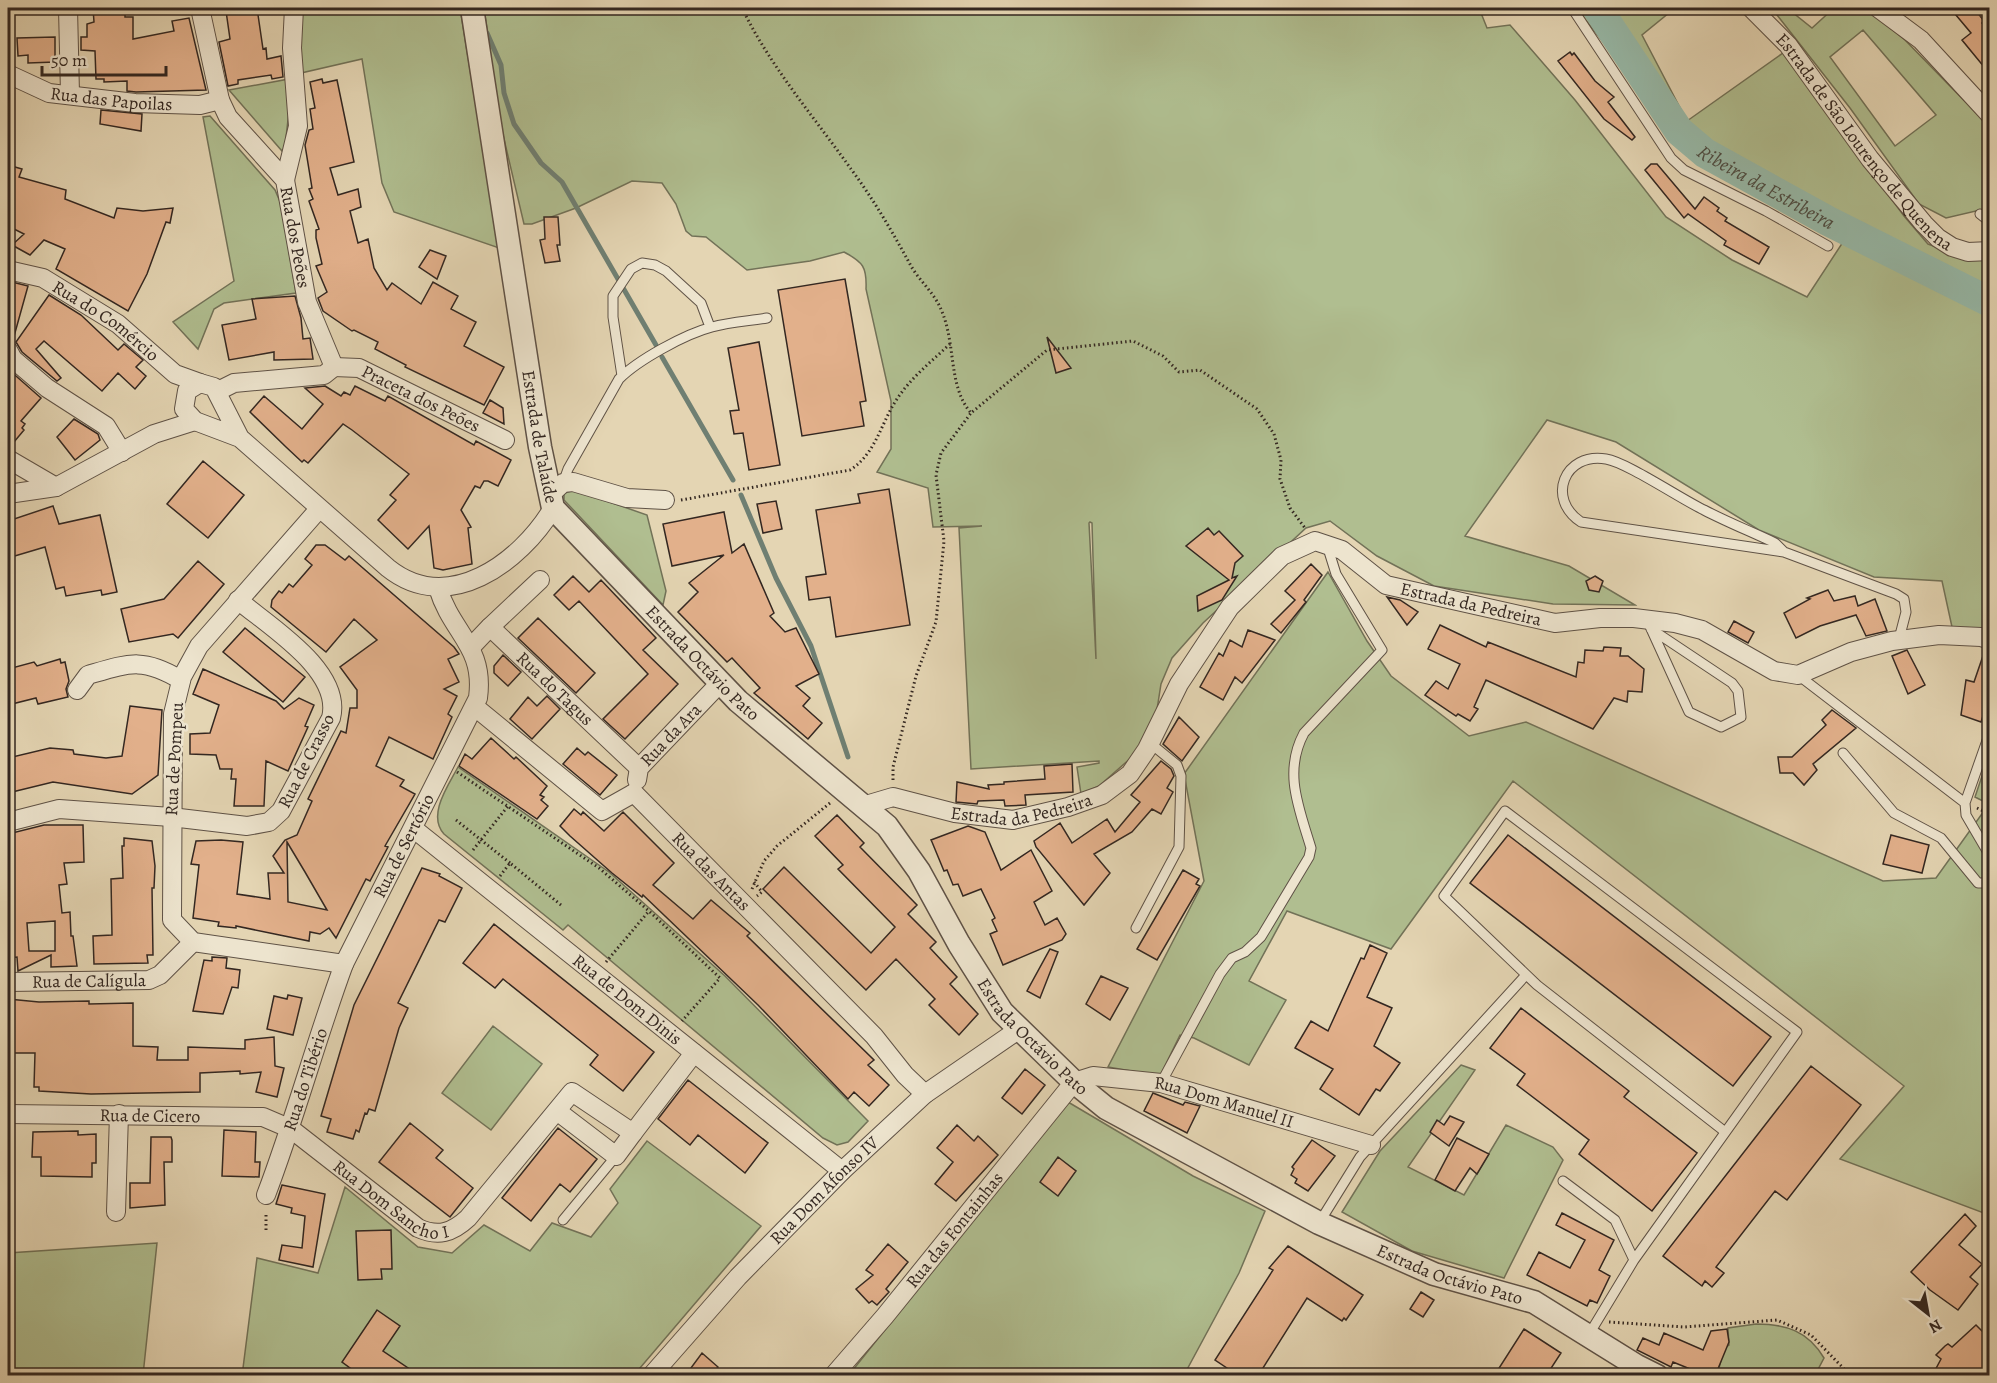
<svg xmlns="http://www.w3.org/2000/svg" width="1997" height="1383" font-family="Alegreya,serif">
<rect width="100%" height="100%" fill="#e4d5b3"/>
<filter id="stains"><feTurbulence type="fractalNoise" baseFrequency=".00333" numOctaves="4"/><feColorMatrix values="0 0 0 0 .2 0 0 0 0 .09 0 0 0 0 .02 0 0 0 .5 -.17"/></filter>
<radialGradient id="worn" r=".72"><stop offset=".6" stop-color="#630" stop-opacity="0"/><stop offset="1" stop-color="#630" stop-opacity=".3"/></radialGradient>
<!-- green -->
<path fill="#b0be90" stroke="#727258" stroke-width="1.5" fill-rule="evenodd" d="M298 8H460L499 248 394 212 382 183 362 59 301 73Z
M484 8H1479L1487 28 1510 25 1575 100 1666 217 1732 260 1807 297 1843 242 1737 184 1663 127 1632 78 1584 18 1579 8H1675L1642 35 1687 121 1783 53 1904 216 1928 244 1953 253 1989 260V632L1952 627 1942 581 1874 577 1759 530 1616 442 1547 420 1465 536 1569 566 1635 605 1553 604 1434 586 1377 556 1330 521 1306 528 1203 623 1172 658 1161 684 1155 722 1132 757 1099 786 1081 794 1077 767 1099 763V761L971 769 959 528 982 526 933 527 928 488 877 472 891 449V401L866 289C867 267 863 262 844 252L810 261 747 270 706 237 692 236 686 231 676 204 662 183 632 181 576 208 532 224H524L500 122ZM1090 522 1092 523 1096 659 1089 523Z
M1782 8H1787L1812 28 1834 8H1866L1905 40 1989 126V208L1946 218 1919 204 1850 108 1777 15ZM1863 30 1936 115 1895 146 1830 57Z
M289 79 290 101 285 147 282 151 229 90Z
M210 116 275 190 281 204 296 293 224 303 214 309 198 349 173 322 234 281 203 117Z
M575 490 647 515 666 591 663 605 564 500V493Z
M1328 572 1367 641 1391 676 1469 736 1526 722 1883 881 1936 878 1989 804 1975 797 1989 755V1215L1840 1159 1904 1086 1513 781 1391 949 1287 911 1249 981 1286 1000 1249 1065 1194 1038 1180 1035 1160 1076 1108 1067 1204 881 1184 774Z
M458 767 609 872 725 976 868 1121 848 1142 837 1145 823 1138 568 925 563 930 444 834C427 815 448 786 458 767Z
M493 1026 542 1064 491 1130 442 1093Z
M1461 1065 1475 1070 1408 1167 1464 1195 1506 1125 1553 1147 1563 1160 1504 1278 1412 1251 1342 1212 1380 1151Z
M1068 1102 1193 1176 1265 1211 1239 1273 1184 1375 848 1376Z
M647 1141 761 1226 634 1375 242 1376 257 1258 318 1273 345 1187 418 1247 452 1253 484 1225 530 1251 552 1223 591 1237 618 1203 610 1189Z
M157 1243 143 1375H8V1253Z
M1756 1324C1786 1324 1808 1331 1824 1358L1815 1375 1717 1376 1724 1348 1729 1345 1728 1328Z"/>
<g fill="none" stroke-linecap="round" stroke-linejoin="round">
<!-- stream -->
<path stroke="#6f7f72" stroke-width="5" d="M487 33 501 65 504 93 514 124 541 163 562 182 656 345
M662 357 733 480
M741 495 776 578 811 646 848 757"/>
<!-- river -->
<path stroke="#97b9a8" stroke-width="30" id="s1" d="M1597 8 1679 131 1705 153 1828 221 1990 302"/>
</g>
<!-- building -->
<path fill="#e2b08b" stroke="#332721" stroke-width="1.5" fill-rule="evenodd" d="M93 8H125V17H133V39L174 31 172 21 189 18 206 90 136 92 127 91V81L104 82V79H96L95 51 81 50V37H87V24L94 22Z
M257 8 263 49 266 48 267 59 281 56 283 77 272 79 271 75 238 80V84L228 86 219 42 230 39 226 11Z
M1950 8H1974L1984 21 1982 23 1989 32V73L1962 40 1971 33Z
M55 37V62L28 63V55L18 56 17 38Z
M1570 52 1572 55 1574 53 1595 81 1614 97 1608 102 1635 137 1632 140 1604 119 1558 61Z
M322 79 323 83 337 80 354 162 330 168 338 195 358 189 361 207 350 211 358 243 368 239 374 268 387 290 392 283 421 304 433 282 458 296 451 309 476 322 464 346 504 367 484 405 405 367 406 365 375 349 378 342 354 330 352 331 323 311 318 298 327 292 316 266 322 264 316 238V230L319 229 309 201 313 199 309 189 312 188 305 145 309 130 313 129 310 109 315 108 310 82Z
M101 110 142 114 141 131 100 124Z
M1651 164H1657L1695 209 1704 197 1719 208 1717 211 1727 218 1725 221 1769 247 1759 264 1724 245 1726 241 1688 214 1684 218 1645 170Z
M8 165 22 169 19 177 66 190 65 199 114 218 117 208 143 211 173 208 170 223 166 222 147 274 128 311 56 269 65 249 44 240 30 255 12 245 24 234 8 226Z
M544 217H558L560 245H557L560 261 545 263 540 240 545 239Z
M430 250 446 256 437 279 419 267Z
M845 279 866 401 860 402 864 426 802 436 778 290Z
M8 281 28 286 13 340 8 339Z
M49 295 81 315 118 350 124 344 143 360 136 367 146 376 135 389 118 373 102 391 44 341 36 349 61 378 57 381 22 352 16 342Z
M295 296 301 318 303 339 310 338 313 359 274 360V352L229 360 222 325 256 319 252 299Z
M1047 337 1071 368 1056 373Z
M759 342 780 465 749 470 743 433 734 434 730 411 739 410 728 348Z
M8 369 41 398 21 421 25 424 22 428 24 430 9 448Z
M325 386 341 396 344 392 350 395 355 386 385 401 388 396 474 445 476 441 511 460 498 486 488 481H484L480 488 475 486 461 510 471 527 468 528 472 564 443 570 434 568 429 526 408 549 378 520 396 500 390 495 409 474 352 430 343 424 308 463 304 460 302 462 286 447 250 412 264 396 302 429 323 404 305 388Z
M490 400 503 408 504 424 483 413Z
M74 419 98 434 100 440 75 460 57 437Z
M203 461 244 495 208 538 167 504Z
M889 489 910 625 836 637 830 597 809 600 806 577 826 574 816 510 860 503 858 494Z
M776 501 782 529 763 533 757 504Z
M53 506 59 524 100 515 117 592 102 595 101 590 66 596 64 587 56 589 45 547 8 558V521Z
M724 512 732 553 744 544 774 613 770 616 785 632 796 628 819 674 796 686 810 698 803 706 822 723 808 739 754 693 760 688 732 658 727 662 678 612 698 592 689 583 724 555 672 566 663 524Z
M1208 528 1214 535 1219 531 1243 556 1235 563 1232 578 1237 576 1222 600 1198 611 1197 596 1229 580 1186 546Z
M316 545H325L345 560 349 556 454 647 459 654 448 659 459 682 444 689 457 696 448 714 452 717 433 759 389 737 376 766 404 780 400 786 415 794 385 846 388 847 370 881 366 879 336 938 329 928 320 934 310 932 309 941 236 926V928L218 926 219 922 193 918 199 865 191 864 196 841 221 840 243 842 237 894 270 899 268 873H284L273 856 285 840 297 835 312 801 308 799 341 731 346 733 350 708H357V690L340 667 377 640 354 619 326 652 271 607 272 600 279 591 282 593 289 584 293 587 312 565 305 559ZM287 842 305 872 327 910 288 902Z
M198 561 224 584 178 638 173 634 129 642 121 609 164 599Z
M1311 564 1322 575 1304 600 1306 602 1281 633 1271 624 1295 600 1285 591Z
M573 576 589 592 601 580 656 638 643 650 678 684 625 739 603 719 648 674 579 601 569 610 554 595Z
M1595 576 1603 581 1599 592 1589 590 1586 581Z
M1828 590 1834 601 1855 596 1858 606 1875 599 1887 631 1866 636 1856 615 1820 626 1796 638 1784 613 1810 599 1807 598Z
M1387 597 1400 600 1418 612 1407 625Z
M538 618 595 673 576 693 518 638Z
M1734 621 1754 632 1748 643 1728 632Z
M1440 625 1486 647 1488 642 1576 677 1578 662 1584 663 1585 650 1603 651 1604 647 1621 648 1620 656H1628L1644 669 1642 692 1628 691 1627 702 1614 698 1593 729 1486 680 1474 707 1478 709 1470 721 1458 714 1456 716 1425 695 1436 681 1448 689 1460 664 1428 649Z
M245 628 305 677 283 702 223 652Z
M1248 630 1275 640 1242 683 1235 677 1223 700 1200 687 1219 653 1223 656 1230 640 1242 647Z
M1907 650 1925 685 1908 694 1892 656Z
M1985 650 1989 651V697L1981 722 1961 715 1966 680 1974 682Z
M503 655 521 672 508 686 494 673V666Z
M60 659 61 663 65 662 69 681 66 689 68 697 38 704 36 698 8 705V669L34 662 37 666Z
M203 669 276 701 284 709 299 698 314 705 305 726 308 727 288 771 266 761 264 806H234L236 779H231L232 769H220L216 755 190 754V734L210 733 219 705 193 694Z
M547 696 560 709 532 739 510 719 528 697 537 706Z
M130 706 162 710 158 775 132 794 53 782 8 793V758L50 748 73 750 74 754 106 758 122 756Z
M1832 710 1856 728 1813 764 1817 770 1804 785 1793 773H1780L1778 757H1792L1826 725 1822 720Z
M1179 717 1199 737 1182 761 1163 744Z
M491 738 514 759 516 757 547 786 540 795 544 797 541 800 548 806 537 819 459 766 465 754 472 759Z
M577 748 585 755 588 752 617 775 600 795 563 764Z
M1161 761 1171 769 1174 776 1167 788 1173 792 1161 814 1152 809 1132 832 1094 854 1110 873 1084 905 1036 847 1034 841 1060 823 1072 843 1107 819 1115 832 1140 802 1131 795Z
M1072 764 1073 792 1025 795 1026 805 1005 806 1004 800 978 801 977 804 956 802 957 782 989 789 988 785 1004 784V782L1045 779 1044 766Z
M574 809 581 815 583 812 604 831 623 812 674 863 653 885 693 919 711 900 750 933 747 936 874 1060 868 1065 889 1085 869 1106 854 1092 848 1099 758 1005 643 895 642 897 612 873 570 836 560 826Z
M837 815 864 843 860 847 917 905 908 914 936 942 930 948 957 977 950 984 978 1014 959 1035 929 1005 935 999 896 959 866 990 763 889 784 867 871 953 895 927 838 869 843 865 815 836Z
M44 825H83L84 862 64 863 67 884 59 885 62 913 70 912 71 936H73L77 966 51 967V955L18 971 17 957 8 958V834ZM55 921V951H29L27 923Z
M968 826 985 832 1001 870 1031 850 1052 891 1034 902 1045 925 1057 918 1066 934 1062 940 1003 965 990 934 997 931 992 920 995 918 981 889 963 896 958 884 953 885 947 870 944 871 932 842 931 840Z
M1508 835 1771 1037 1733 1086 1470 883Z
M1891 835 1929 845 1922 873 1883 864Z
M124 838 152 841 155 866 154 888H152L153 955H147L148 963 94 964 93 936 112 935 111 879 123 878 122 846H124Z
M422 868 440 874 439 876 462 888 445 922 439 920 398 1003 408 1008 399 1028 375 1111 369 1109 367 1114 365 1113 359 1132 356 1130 353 1139 327 1132 331 1119 321 1116 354 1005Z
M1183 870 1199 879 1196 884 1200 886 1157 960 1137 949Z
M494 924 654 1052 623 1091 590 1065 598 1055 503 979 495 988 463 963Z
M1370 945 1387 953 1367 997 1392 1008 1374 1046 1400 1063 1380 1091 1376 1089 1359 1115 1320 1089 1333 1069 1295 1048 1311 1021 1328 1031 1361 958 1364 959Z
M1050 949 1058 952 1040 998 1027 991Z
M212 957 227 958 226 968 240 970 238 988 232 987 223 1014 193 1011 204 960 212 961Z
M1101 976 1128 988 1110 1020 1086 1004Z
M288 995 302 998 293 1035 267 1029 274 996 287 999Z
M8 999 39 1002 89 1001V1004L133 1003V1046L158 1047 157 1060H188V1047L245 1049V1040L274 1037 275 1066 284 1068 277 1097 256 1092 261 1072 240 1074V1071L200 1073V1092L91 1094 39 1091V1087H34L35 1053H9Z
M1521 1008 1629 1091 1624 1097 1697 1153 1652 1211 1579 1154 1589 1140 1517 1085 1525 1074 1490 1048Z
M1811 1066 1861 1105 1787 1200 1775 1191 1716 1267 1724 1273 1712 1287 1705 1281 1702 1286 1663 1256Z
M1025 1069 1045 1085 1022 1114 1002 1098Z
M688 1080 768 1143 745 1173 698 1135 690 1145 658 1119Z
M1153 1093 1183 1105 1185 1102 1200 1106 1187 1133 1144 1111Z
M1450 1116 1464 1122 1449 1146 1430 1132 1437 1120 1444 1125Z
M410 1123 443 1150 436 1158 473 1188 450 1217 379 1162Z
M957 1125 974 1141 978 1136 998 1155 956 1201 935 1184 953 1162 937 1148Z
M558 1128 597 1159 570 1192 560 1184 531 1221 502 1198Z
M224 1130 256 1132 255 1162H260L259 1177 222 1176Z
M78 1131V1135L96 1134V1163H92V1177L41 1176V1157H32L33 1132Z
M151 1137H171L172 1140V1162H164L165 1205 130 1208V1183H150Z
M1457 1138 1489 1154 1477 1174 1470 1168 1455 1191 1435 1180Z
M1312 1140 1335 1156 1308 1191 1295 1183 1297 1179 1291 1175 1294 1169 1292 1167Z
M1058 1157 1076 1171 1058 1196 1040 1182Z
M282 1185 325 1194 313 1267 279 1260 282 1245 302 1248 305 1216 291 1213 292 1208 276 1204Z
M1562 1213 1614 1240 1599 1270 1610 1276 1597 1303 1590 1300 1587 1306 1527 1275 1539 1252 1570 1268 1585 1240 1556 1225Z
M1965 1214 1976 1226 1959 1245 1982 1264 1970 1277 1978 1284 1958 1310 1930 1290 1911 1272Z
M391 1230 392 1269H381L382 1279 358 1280 356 1231Z
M888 1244 908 1262 886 1289 889 1292 877 1305 872 1301 869 1303 856 1289 873 1275 866 1270Z
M1288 1246 1363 1295 1346 1320 1344 1318 1342 1321 1307 1298 1258 1376H1239L1215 1360 1273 1270 1269 1268Z
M1421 1292 1434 1300 1423 1317 1410 1309Z
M377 1310 400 1326 383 1351 420 1376H361L342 1362Z
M1976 1325 1989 1338V1364L1978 1376H1932L1941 1359 1936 1355 1945 1346 1948 1344 1952 1347Z
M1524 1329 1561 1353 1546 1376H1494Z
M1727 1329 1729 1342 1715 1376 1702 1371 1700 1373 1673 1362 1671 1367 1637 1350 1643 1338 1659 1345 1664 1333 1703 1350 1711 1331Z
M702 1353 718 1367 711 1376H685Z"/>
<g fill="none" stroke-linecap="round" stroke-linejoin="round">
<defs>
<path id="service" d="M1572 8 1671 158 1684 170 1766 211 1828 246
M1980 214 1990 222
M622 376 613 317V296L631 269 642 263 655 265 666 271 701 303 710 327
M563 483 568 469 619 379C638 360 685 334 712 327 730 322 749 321 767 318
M1784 552 1775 543C1752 532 1727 522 1704 510 1681 499 1626 462 1606 459 1564 452 1546 499 1581 522L1784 552 1896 594 1904 599 1906 612 1899 639
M1647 620 1689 712 1721 727 1741 717 1738 691 1732 683 1651 629
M1798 675 1965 803
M1990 732 1965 803 1966 815 1990 856
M1843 753 1894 813 1941 838 1978 883H1990
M1136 928 1179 847 1181 776 1177 765 1150 743
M1161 1083 1220 974 1232 958 1245 952 1261 937 1309 857 1311 848C1299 808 1283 772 1304 733L1382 650 1336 574 1327 545
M1563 1181 1615 1220 1634 1260 1588 1336
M563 1220 616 1156
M1319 1223 1360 1157 1526 975
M1634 1260 1797 1032 1505 811 1444 896 1537 985 1724 1131"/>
<g id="minor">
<path d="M68 8 70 94"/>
<path id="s2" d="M200 8 220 100 228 117 285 180 307 302 334 367 324 375 234 383 218 391"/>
<path id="s3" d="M1751 8 1788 45 1870 159 1924 224 1938 238 1952 247 1968 252 1990 251"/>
<path d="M1878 8 1921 40 1990 115"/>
<path d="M1986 8 1990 12"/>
<path id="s4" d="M8 74 49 93 135 103 200 105 220 100"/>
<path d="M285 180 298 126 292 48 294 8"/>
<path id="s5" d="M8 270 43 278 118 324 175 374 200 383"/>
<path d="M8 350 13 359 47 388 106 426 122 452"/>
<path id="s6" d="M334 367 359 368 505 440"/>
<path d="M240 438 195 421 184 409 187 391 200 383 214 387 240 438 388 568C448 616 520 563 553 508"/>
<path d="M8 459 56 487"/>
<path d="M8 494 56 487 154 434 195 421"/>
<path d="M549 496 563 483 573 482 627 498 665 500"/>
<path id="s7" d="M319 509 199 646 182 677 173 714 172 920 193 942 344 964 478 698C485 646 452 634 438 588"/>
<path d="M490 627 540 580"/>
<path id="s8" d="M471 647 490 627 639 768"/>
<path d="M77 690 88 675C129 663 143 657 181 680"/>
<path d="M475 707 602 811 634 793"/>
<path id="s9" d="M637 780 639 768 721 682"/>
<path id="s10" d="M634 793 874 1036 905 1075 925 1094"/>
<path id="s11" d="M866 805 893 797 955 813 1013 820 1068 807 1102 795 1130 774 1147 749 1179 684 1230 607 1282 556 1315 541 1342 550 1386 585 1555 623 1600 618H1634L1675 623 1702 630 1774 671 1798 675 1851 652 1892 641 1939 635 1981 637 1990 640"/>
<path d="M8 822 59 809 171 817 247 826 269 822 281 811 331 718C343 671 270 627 238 600"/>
<path id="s12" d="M414 829 842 1171"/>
<path id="s13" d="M8 982 149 980 160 975 193 942"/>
<path d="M557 1111 616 1156 633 1133"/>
<path id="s14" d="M8 1114 263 1117 291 1129 418 1228C438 1237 452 1233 468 1218L572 1092 633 1133 694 1053"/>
<path id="s15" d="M266 1195C295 1119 316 1040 344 964"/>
<path d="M116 1212 119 1114"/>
<path id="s16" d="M651 1376 738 1277 842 1171 925 1094 1018 1030"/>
<path id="s17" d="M833 1376 885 1316 1074 1082 1093 1076 1161 1083 1371 1145"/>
</g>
<g id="tertiary">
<path id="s18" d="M472 8 540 447 553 508 738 701 887 826 919 871 959 944 1002 1012 1074 1082 1106 1108 1319 1223 1434 1274 1534 1302 1637 1366 1657 1376"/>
</g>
</defs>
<!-- service casing -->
<use href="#service" stroke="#5f5246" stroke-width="11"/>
<!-- minor casing -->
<use href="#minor" stroke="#5f5246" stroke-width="20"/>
<!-- tertiary casing -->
<use href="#tertiary" stroke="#5f5246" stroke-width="25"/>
<!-- path -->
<path stroke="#332721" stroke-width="3" stroke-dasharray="1.5 3" stroke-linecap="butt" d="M742 8C770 66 814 117 851 169 874 200 893 233 911 266 919 280 933 292 940 307 957 343 947 385 971 413L1047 350 1133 341 1163 356 1179 372 1200 370 1257 409 1274 434 1281 460 1280 479 1290 508 1305 528
M681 500 850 470C877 453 881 421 899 396 913 376 933 360 951 343
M457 772 599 868 649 911 720 978 682 1021
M893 780V767L916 676 936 622 944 541 936 475 941 453 971 413
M1977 808 1990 814
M456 820 510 863
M473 850 508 806
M500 876 510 863 561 905
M754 882 762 892 757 896
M752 889 764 861 777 846 830 803
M606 962 649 911
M266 1230V1212
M1609 1322 1684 1327 1777 1320 1811 1335 1851 1376"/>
<!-- service -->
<use href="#service" stroke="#ede4ce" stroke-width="9"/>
<!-- minor -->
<use href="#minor" stroke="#ede4ce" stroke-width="18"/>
<!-- tertiary -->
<use href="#tertiary" stroke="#ede4ce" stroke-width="22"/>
</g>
<g text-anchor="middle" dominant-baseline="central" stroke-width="5" stroke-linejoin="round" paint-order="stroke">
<!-- street labels -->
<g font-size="18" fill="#332721" stroke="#ede4ce">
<text stroke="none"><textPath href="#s4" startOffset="108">Rua das Papoilas</textPath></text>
<text stroke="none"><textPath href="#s3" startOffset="176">Estrada de São Lourenço de Quenena</textPath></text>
<text stroke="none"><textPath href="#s2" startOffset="256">Rua dos Peões</textPath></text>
<text stroke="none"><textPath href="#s5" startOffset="112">Rua do Comércio</textPath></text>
<text stroke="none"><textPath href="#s6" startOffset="94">Praceta dos Peões</textPath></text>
<text stroke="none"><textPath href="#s18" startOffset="434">Estrada de Talaíde</textPath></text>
<text stroke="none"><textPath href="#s11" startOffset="754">Estrada da Pedreira</textPath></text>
<text stroke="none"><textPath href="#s18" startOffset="722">Estrada Octávio Pato</textPath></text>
<text stroke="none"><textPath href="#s8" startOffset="117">Rua do Tagus</textPath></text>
<text stroke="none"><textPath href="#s9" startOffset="58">Rua da Ara</textPath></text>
<text transform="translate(174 759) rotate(-87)">Rua de Pompeu</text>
<text transform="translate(306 761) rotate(-63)">Rua de Crasso</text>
<text stroke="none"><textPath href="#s11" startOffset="160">Estrada da Pedreira</textPath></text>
<text stroke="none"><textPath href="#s7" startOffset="777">Rua de Sertório</textPath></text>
<text stroke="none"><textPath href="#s10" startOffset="110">Rua das Antas</textPath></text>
<text stroke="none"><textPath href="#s13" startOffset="81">Rua de Calígula</textPath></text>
<text stroke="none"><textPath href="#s12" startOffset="273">Rua de Dom Dinis</textPath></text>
<text stroke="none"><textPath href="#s18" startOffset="1226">Estrada Octávio Pato</textPath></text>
<text stroke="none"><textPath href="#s15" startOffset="122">Rua do Tibério</textPath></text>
<text stroke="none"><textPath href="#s17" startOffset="534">Rua Dom Manuel II</textPath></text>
<text stroke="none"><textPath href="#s14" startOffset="142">Rua de Cicero</textPath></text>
<text stroke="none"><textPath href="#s16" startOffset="254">Rua Dom Afonso IV</textPath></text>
<text stroke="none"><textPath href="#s14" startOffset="410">Rua Dom Sancho I</textPath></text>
<text stroke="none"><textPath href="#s17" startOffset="190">Rua das Fontainhas</textPath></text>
<text stroke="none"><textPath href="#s18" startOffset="1712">Estrada Octávio Pato</textPath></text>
</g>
<!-- water labels -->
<g font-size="20" font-style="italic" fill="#4c4c43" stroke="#ede4ce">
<text stroke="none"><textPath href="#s1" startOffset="252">Ribeira da Estribeira</textPath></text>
</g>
</g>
<!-- margin -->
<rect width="1997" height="1383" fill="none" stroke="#e4d5b3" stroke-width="30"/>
<rect x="9" y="9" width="1979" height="1365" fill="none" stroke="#332721" stroke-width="3"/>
<rect x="15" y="15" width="1967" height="1353" fill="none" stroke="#332721" stroke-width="1.5"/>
<!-- north arrow -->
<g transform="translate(1928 1314) rotate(149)" stroke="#ede4ce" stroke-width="4.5" paint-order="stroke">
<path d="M0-4.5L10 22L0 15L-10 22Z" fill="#332721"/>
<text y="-9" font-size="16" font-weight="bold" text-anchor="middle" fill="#332721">N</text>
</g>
<!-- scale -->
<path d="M42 66v9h124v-9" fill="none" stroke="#332721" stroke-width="3"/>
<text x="51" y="66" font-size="18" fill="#332721" stroke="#ede4ce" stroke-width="4.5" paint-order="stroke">50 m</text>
<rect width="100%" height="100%" filter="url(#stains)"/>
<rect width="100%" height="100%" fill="url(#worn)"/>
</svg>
